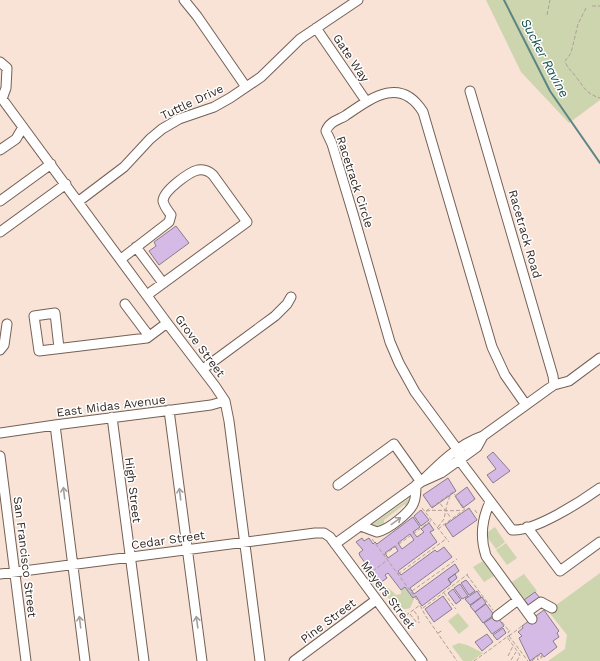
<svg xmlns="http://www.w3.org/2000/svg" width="600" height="661" font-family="'Work Sans',sans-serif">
<rect width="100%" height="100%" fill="#f9e2d6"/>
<!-- green -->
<path fill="#ccd5ae" d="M486 0H600V100L569 123 521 72Z
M411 497 406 508 405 504 384 520V525L376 528 370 526Z
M495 527 505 542 496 549 485 534Z
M506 543 517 558 507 565 496 550Z
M483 561 494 576 484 582 473 567Z
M600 573V661H548L565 649 567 635 548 611Z
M524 574 537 591 525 600 512 582Z
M374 575C379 584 389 587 396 595L401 594V590L405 587 414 599 410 608C403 611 399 606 393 608L389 604 391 603 386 594 383 595 381 592 382 588 377 586 370 578Z
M458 613 469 626 459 634 448 621Z
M459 643 467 645 483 653 472 661H463L452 646Z"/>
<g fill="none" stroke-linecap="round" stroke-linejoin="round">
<!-- stream -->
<path stroke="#5b8684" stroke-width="2" d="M504 0 550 91 600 163"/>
</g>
<!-- building -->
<path fill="#d4bae5" stroke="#887d90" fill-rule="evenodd" d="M176 226 189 243 159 265 149 251 156 246 154 242Z
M493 452 510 471 493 483 487 475 496 469 487 457Z
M448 478 456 491 432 508 423 495Z
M467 487 475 499 463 508 455 496Z
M469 508 477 520 453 537 445 525Z
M421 510 429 520 421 526 414 516Z
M413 517 420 527 413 532 417 537 424 532 421 529 429 523 434 530 430 532 437 542 398 571 401 575 435 550 437 552 444 547 452 557 410 588 414 594 455 564 459 571 448 579 451 584 422 606 416 596 413 598 405 587 401 590 388 573 385 575 387 578 380 583 360 556 359 553 363 550 356 542 362 538 364 541 369 538 373 544 375 542 377 544ZM410 534 414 540 402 549 398 543ZM395 546 398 551 388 558 385 553Z
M455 574 457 578 451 583 448 579Z
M466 580 475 591 469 595 461 583Z
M460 584 468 596 462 599 454 588Z
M453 589 461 600 456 604 448 593Z
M477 591 481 597 470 605 465 599Z
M535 592 540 598 529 606 524 600Z
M443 596 452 609 434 622 425 609Z
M482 597 486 603 475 612 470 606Z
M486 604 494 615 483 623 475 612Z
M544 610 559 631 557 633 559 637 553 641 557 647 544 657 541 653 530 661 519 638 522 636 518 632 523 628 522 626Z
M496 615 504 626 492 634 484 623Z
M503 628 506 633 497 640 493 635Z
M487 634 493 642 482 651 475 642Z"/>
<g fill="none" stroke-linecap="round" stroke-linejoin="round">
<defs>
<path id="minor" d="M184 0 197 16 246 87
M316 28 366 101
M0 62 7 68 6 88 2 99
M470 91 553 376 554 385
M0 96 167 323 215 386 225 401 229 421 260 661
M0 150 16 139 23 127
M0 201 51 164
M79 201 124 167 150 139 162 129 179 119 214 107 230 98 261 77 300 39 358 0
M0 232 66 184
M136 247 163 283
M121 259 169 222 171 215C168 211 164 206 163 201 163 191 189 172 198 170 204 169 209 171 213 175L247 222 147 295
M125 304 149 336
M59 348 55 313 34 316 39 351 147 338 167 323
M0 350 4 345 7 324
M203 369 275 316 287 304 291 297
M526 405 505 375 492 347 423 112C400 75 370 99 345 116 338 120 329 122 326 131L332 144 354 217 390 342 399 363 415 392 460 453V461L512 530C534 532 582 501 600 488
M169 410 202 661
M112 417 144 661
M55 425 85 661
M0 433 55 425 211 405 225 401
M0 456 26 661
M421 482C439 464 459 444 483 436L548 389 554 385 569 381 600 358
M338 485 394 444 421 482
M490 502C482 519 480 538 486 556L532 619
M361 526 377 532C388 530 411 512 414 502 416 497 416 491 416 485
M527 527 560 571 600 542
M335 544 421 482 441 473 477 447 483 436
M0 574 315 533H324L330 537 422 661
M527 612 541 602 552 608
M497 616 518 600
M294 661 376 600"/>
</defs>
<!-- minor casing -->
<use href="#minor" stroke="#746156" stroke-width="11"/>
<!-- path -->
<path stroke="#b19f96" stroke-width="1" stroke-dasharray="4 2" stroke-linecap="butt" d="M592 6H600
M586 8 578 24 571 53 565 61C567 68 572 71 576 77 584 87 586 94 600 98
M547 15 550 0
M422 508 449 542
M475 510 477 513
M426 511C438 509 450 512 462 510
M426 511 439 502 451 518
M438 527 444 519 447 504 451 493
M438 529 465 509 453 492 439 502
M372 539 420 604
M384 555 432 520
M398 574 446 539
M368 575 386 561
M467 575 493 610
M412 591 457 559
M444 593 456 609
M423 608 468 574
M414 611 418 616 419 623
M410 614 417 623
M401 619 420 605 425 615 457 661
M502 622 509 631
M438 633 443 630
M509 636 526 623
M509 636 528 661
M507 637 510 635 508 632 511 630
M508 656 513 646
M511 660 516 652
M474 661 507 637 520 655 517 661
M532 661 541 654 542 656 537 659 538 660 544 656"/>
<!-- minor -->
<use href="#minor" stroke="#fff" stroke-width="9"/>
</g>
<!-- one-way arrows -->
<defs><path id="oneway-shaft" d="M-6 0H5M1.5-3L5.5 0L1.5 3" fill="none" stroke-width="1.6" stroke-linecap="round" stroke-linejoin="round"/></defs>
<g stroke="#a39f9d">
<use href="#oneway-shaft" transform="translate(64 493) rotate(-97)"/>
<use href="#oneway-shaft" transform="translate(180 494) rotate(-97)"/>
<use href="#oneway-shaft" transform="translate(396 521) rotate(-36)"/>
<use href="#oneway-shaft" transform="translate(80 622) rotate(-97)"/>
<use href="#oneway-shaft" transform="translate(197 622) rotate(-98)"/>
</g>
<g text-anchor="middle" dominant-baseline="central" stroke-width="3" stroke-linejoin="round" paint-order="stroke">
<!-- street labels -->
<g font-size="12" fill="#332a26" stroke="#fff">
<text transform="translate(351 58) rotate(56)">Gate Way</text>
<text transform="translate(192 102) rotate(-25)">Tuttle Drive</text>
<text transform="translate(355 182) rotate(72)">Racetrack Circle</text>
<text transform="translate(525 234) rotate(74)">Racetrack Road</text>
<text transform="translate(200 346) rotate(53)">Grove Street</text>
<text transform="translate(111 406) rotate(-7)">East Midas Avenue</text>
<text transform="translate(133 490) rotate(83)">High Street</text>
<text transform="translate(168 540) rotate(-8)">Cedar Street</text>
<text transform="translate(25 557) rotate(83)">San Francisco Street</text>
<text transform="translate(388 595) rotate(53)">Meyers Street</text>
<text transform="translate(328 621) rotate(-37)">Pine Street</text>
</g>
<!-- water labels -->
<g font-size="13" font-style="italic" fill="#165050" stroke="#fff">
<text transform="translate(545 58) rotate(62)">Sucker Ravine</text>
</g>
</g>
</svg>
